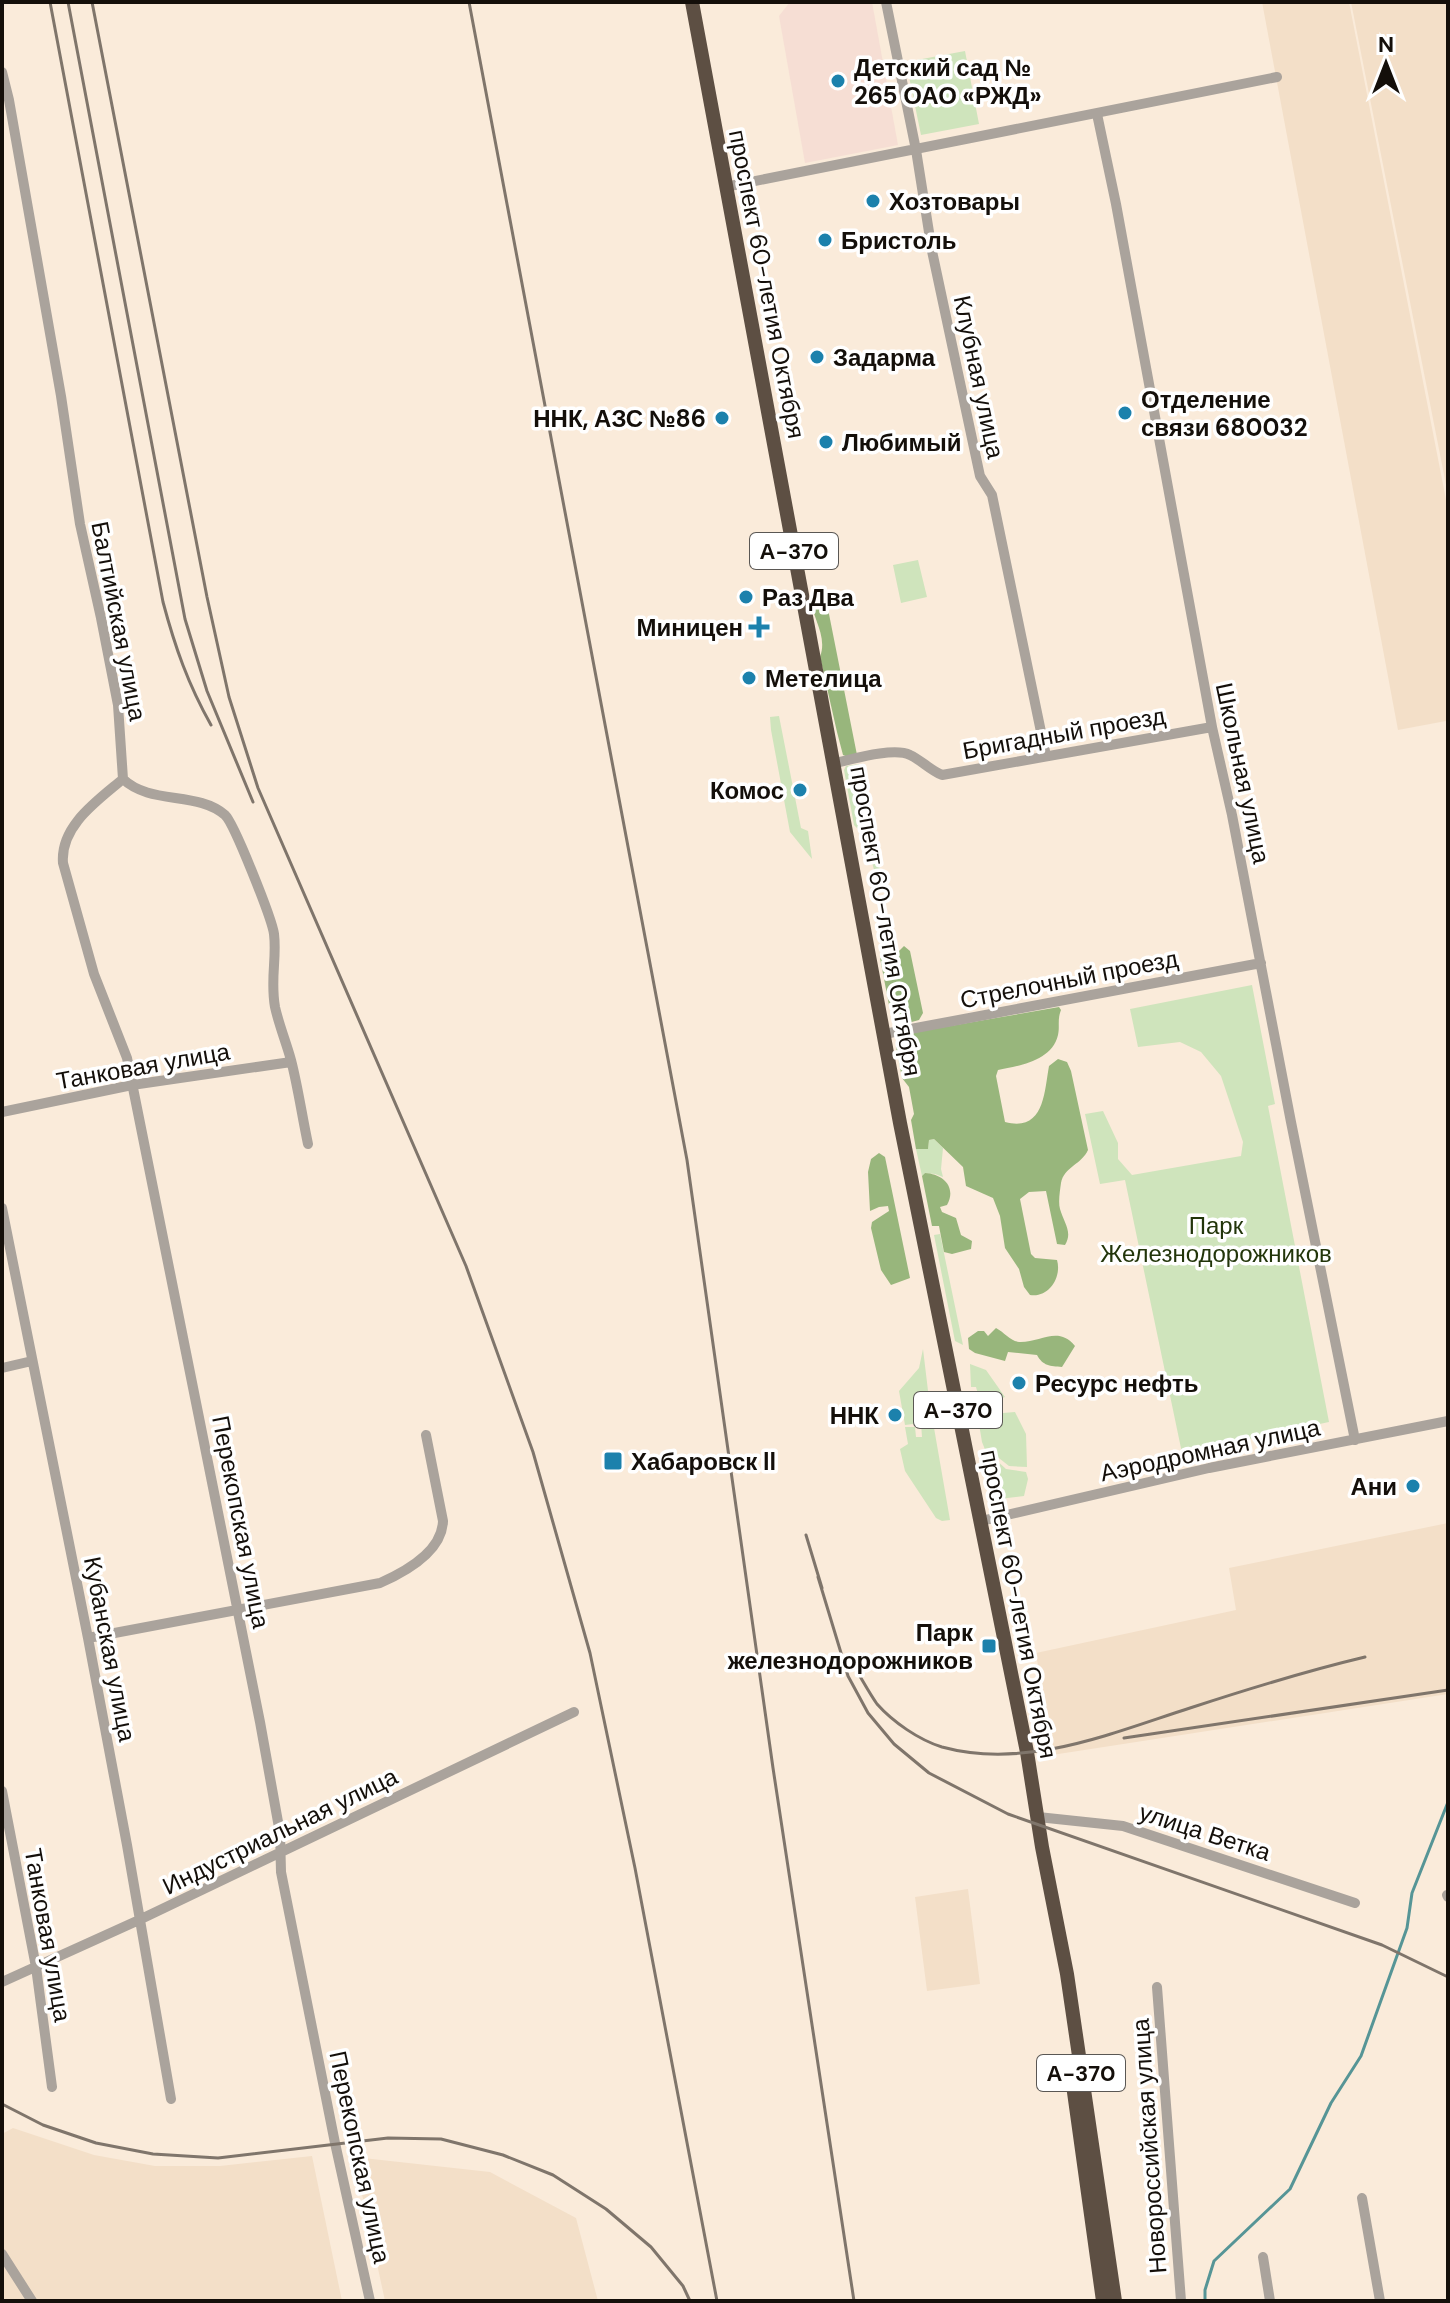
<svg xmlns="http://www.w3.org/2000/svg" width="1450" height="2303" font-family="'DM Sans',sans-serif">
<rect width="100%" height="100%" fill="#faebda"/>
<!-- built -->
<path fill="#f3dfc8" d="M1262 2H1349L1448 510V728L1446 721 1398 730Z
M1351 2H1448V495Z
M1448 1523V1694L1052 1755 1036 1653 1236 1610 1229 1568Z
M968 1889 980 1984 927 1991 915 1897Z
M13 2128 94 2155 155 2166H220L312 2156 342 2301H2V2134Z
M354 2157 490 2172 576 2218 598 2301H385Z"/>
<!-- education -->
<path fill="#f6ded4" d="M790 2H872L898 145 805 163 779 16Z"/>
<!-- green -->
<path fill="#cfe4bc" d="M965 51 979 124 921 135 906 62Z
M918 560 927 597 901 603 893 565Z
M779 716 801 828 808 831 812 859 790 832 771 730 770 717Z
M859 764 882 881H877L865 836 854 825 844 770 846 766Z
M1252 985 1275 1104 1268 1106 1329 1422 1182 1453 1125 1180 1100 1184 1085 1114 1103 1111 1118 1143V1159L1132 1175 1241 1156 1243 1142 1221 1076 1201 1052 1180 1042 1138 1047 1130 1009Z
M934 1139 943 1148 941 1169 943 1177 935 1174 925 1173 922 1176 916 1149H928L929 1140Z
M940 1234 963 1345 955 1341 934 1235Z
M923 1349 929 1399 950 1520 942 1521 936 1518 905 1471 900 1449 908 1444 905 1427H915L916 1437H922L921 1423 905 1425 899 1391 919 1368Z
M970 1364 986 1370 1005 1397 997 1400 980 1401 976 1387H971Z
M983 1403H997L1003 1413 1015 1412 1026 1434 1027 1467 1009 1466 995 1455 986 1452 982 1442 976 1406Z
M987 1456 994 1458 1006 1469 1026 1472 1028 1479 1024 1496 999 1499 995 1497Z"/>
<!-- forest -->
<path fill="#98b67c" d="M812 592 818 594 827 604 857 755 848 757 843 755 837 732 820 657C829 633 807 613 812 592Z
M904 946 910 951 923 1013 919 1020 908 1023 889 1005 880 958 885 955 896 954Z
M1059 1007 1061 1010C1057 1020 1060 1026 1058 1035 1052 1061 1019 1066 998 1070L996 1076 1005 1122C1044 1132 1044 1094 1049 1066L1058 1059 1067 1062 1071 1071 1088 1150C1082 1164 1064 1167 1061 1183 1060 1191 1058 1202 1060 1209 1064 1223 1073 1232 1065 1245L1057 1244 1046 1191 1029 1192 1020 1199 1031 1254 1035 1258 1057 1260C1062 1277 1049 1298 1030 1295L1024 1287 1019 1269 1005 1248 1000 1216 993 1198 966 1186 963 1167 934 1139 929 1140 928 1149H916L911 1120 914 1114 909 1087 902 1078 896 1047 901 1040 907 1062 912 1065 914 1053 910 1033Z
M879 1153 885 1157 910 1278 891 1285 881 1270 871 1228 872 1222 889 1211 888 1206 879 1207 870 1211 868 1172 871 1159Z
M925 1173C943 1174 957 1187 947 1205L940 1207 942 1212 956 1218 961 1235 972 1241 971 1249 952 1254 944 1252 939 1226H932L922 1176Z
M996 1328C1004 1332 1010 1341 1019 1342 1040 1343 1058 1325 1075 1346L1062 1367C1050 1366 1043 1366 1037 1355L1008 1352 1005 1361 975 1353 969 1349 968 1338 978 1331H984L988 1336Z"/>
<g fill="none" stroke-linecap="round" stroke-linejoin="round">
<!-- stream -->
<path stroke="#569596" stroke-width="3" d="M1205 2301V2290L1214 2261 1290 2189 1331 2103 1361 2056 1407 1928 1412 1893 1448 1802"/>
<!-- minor -->
<path stroke="#aaa39c" stroke-width="10" d="M886 2 916 150 932 251 980 476 992 495 1046 756
M2 72 9 100 61 396 80 524 101 618 118 705 123 779C150 805 198 791 225 815 234 823 272 919 274 934 277 959 270 979 275 1007 279 1025 286 1042 291 1060 298 1087 302 1116 308 1144
M1097 114 1116 204 1212 727 1232 815 1291 1122 1355 1440
M725 187 1277 77
M835 763C853 759 894 747 910 755 921 760 930 770 942 775L1212 727
M123 779C97 801 60 826 63 863L94 974 127 1058 260 1722 280 1833 281 1872 335 2143 370 2301
M884 1034 1261 963
M2 1112 132 1085 291 1062
M2 1208 88 1638 127 1845 171 2099
M2 1368 32 1361
M981 1521 1209 1468 1448 1421
M88 1638 380 1583C405 1572 442 1552 443 1521L426 1435
M2 1791 36 1967 52 2087
M1038 1817 1123 1826 1355 1903
M1447 1895 1448 1897
M2 1982 139 1920 574 1712
M1157 1987 1181 2301
M1362 2198 1380 2301
M2 2254 32 2301
M1263 2257 1270 2301"/>
<!-- highway -->
<path stroke="#5d4f43" stroke-width="14" d="M692 2 900 1123 1027 1752 1042 1847 1067 1974 1115 2301
M1073 2085 1103 2301"/>
<!-- rail -->
<path stroke="#7f756b" stroke-width="3" d="M50 2 163 602C175 647 188 684 211 725
M68 2 185 619 207 691 253 802
M92 2 207 597 229 697 258 788 466 1266 533 1452 590 1653 635 1868 717 2301
M469 2 687 1160 773 1768 854 2301
M806 1535 822 1588
M818 1577 848 1676 868 1713 894 1744 929 1773 1008 1814 1382 1945 1448 1977
M858 1673C864 1683 870 1694 877 1704 893 1722 919 1740 942 1747 1026 1770 1112 1733 1190 1708 1248 1689 1306 1671 1365 1657
M1124 1738 1448 1690
M2 2104 43 2125 96 2143 153 2154 218 2158 388 2138 441 2139 503 2155 553 2175 606 2209 651 2247 683 2286 690 2301"/>
</g>
<!-- markers -->
<g fill="#1c81ac" stroke="#fff" stroke-width="3">
<circle cx="838" cy="81" r="8"/>
<circle cx="873" cy="201" r="8"/>
<circle cx="825" cy="240" r="8"/>
<circle cx="817" cy="357" r="8"/>
<circle cx="1125" cy="413" r="8"/>
<circle cx="722" cy="418" r="8"/>
<circle cx="826" cy="442" r="8"/>
<circle cx="746" cy="597" r="8"/>
<path d="M755 615h8v8h8v8h-8v8h-8v-8h-8v-8h8z"/>
<circle cx="749" cy="678" r="8"/>
<circle cx="800" cy="790" r="8"/>
<circle cx="1019" cy="1383" r="8"/>
<circle cx="895" cy="1415" r="8"/>
<rect x="603" y="1451" width="20" height="20" rx="4"/>
<circle cx="1413" cy="1486" r="8"/>
<rect x="981" y="1638" width="16" height="16" rx="4"/>
</g>
<g text-anchor="middle" dominant-baseline="central" stroke-width="7" stroke-linejoin="round" paint-order="stroke">
<!-- shield labels -->
<g fill="#fff" stroke="#5a5754" stroke-width="2">
<rect x="750" y="533" width="88" height="36" rx="6"/>
<rect x="914" y="1392" width="88" height="36" rx="6"/>
<rect x="1037" y="2055" width="88" height="36" rx="6"/>
</g>
<g font-size="22" font-weight="bold" fill="#140f0a">
<text x="794" y="551">А-370</text>
<text x="958" y="1410">А-370</text>
<text x="1081" y="2073">А-370</text>
</g>
<!-- poi labels -->
<g font-size="24" font-weight="bold" fill="#140f0a" stroke="#fff" text-anchor="start">
<text x="854" y="67">Детский сад №<tspan x="854" dy="28">265 ОАО «РЖД»</tspan></text>
<text x="889" y="201">Хозтовары</text>
<text x="841" y="240">Бристоль</text>
<text x="833" y="357">Задарма</text>
<text x="1141" y="399">Отделение<tspan x="1141" dy="28">связи 680032</tspan></text>
<text x="706" y="418" text-anchor="end">ННК, АЗС №86</text>
<text x="842" y="442">Любимый</text>
<text x="762" y="597">Раз Два</text>
<text x="743" y="627" text-anchor="end">Миницен</text>
<text x="765" y="678">Метелица</text>
<text x="784" y="790" text-anchor="end">Комос</text>
<text x="1035" y="1383">Ресурс нефть</text>
<text x="879" y="1415" text-anchor="end">ННК</text>
<text x="631" y="1461">Хабаровск II</text>
<text x="1397" y="1486" text-anchor="end">Ани</text>
<text x="973" y="1632" text-anchor="end">Парк<tspan x="973" dy="28">железнодорожников</tspan></text>
</g>
<!-- street labels -->
<g font-size="24" fill="#140f0a" stroke="#fff">
<text transform="translate(767 284) rotate(79)">проспект 60-летия Октября</text>
<text transform="translate(979 377) rotate(78)">Клубная улица</text>
<text transform="translate(119 621) rotate(79)">Балтийская улица</text>
<text transform="translate(1064 733) rotate(-10)">Бригадный проезд</text>
<text transform="translate(1243 773) rotate(78)">Школьная улица</text>
<text transform="translate(886 921) rotate(80)">проспект 60-летия Октября</text>
<text transform="translate(1069 979) rotate(-11)">Стрелочный проезд</text>
<text transform="translate(143 1066) rotate(-10)">Танковая улица</text>
<text transform="translate(1210 1450) rotate(-12)">Аэродромная улица</text>
<text transform="translate(241 1522) rotate(79)">Перекопская улица</text>
<text transform="translate(1019 1604) rotate(79)">проспект 60-летия Октября</text>
<text transform="translate(110 1649) rotate(79)">Кубанская улица</text>
<text transform="translate(280 1831) rotate(-26)">Индустриальная улица</text>
<text transform="translate(1205 1832) rotate(18)">улица Ветка</text>
<text transform="translate(48 1935) rotate(80)">Танковая улица</text>
<text transform="translate(1149 2146) rotate(-94)">Новороссийская улица</text>
<text transform="translate(360 2157) rotate(78)">Перекопская улица</text>
</g>
<!-- park labels -->
<g font-size="24" fill="#22350a" stroke="#fff">
<text x="1216" y="1225">Парк<tspan x="1216" dy="28">Железнодорожников</tspan></text>
</g>
</g>
<!-- border -->
<rect width="1450" height="2303" fill="none" stroke="#140f0a" stroke-width="8"/>
<!-- north arrow -->
<g transform="translate(1386 64)" stroke="#ffffff" stroke-width="6" paint-order="stroke">
<path d="M0-6L14 30L0 20L-14 30Z" fill="#140f0a"/>
<text y="-12" font-size="22" font-weight="bold" text-anchor="middle" fill="#140f0a">N</text>
</g>
</svg>
